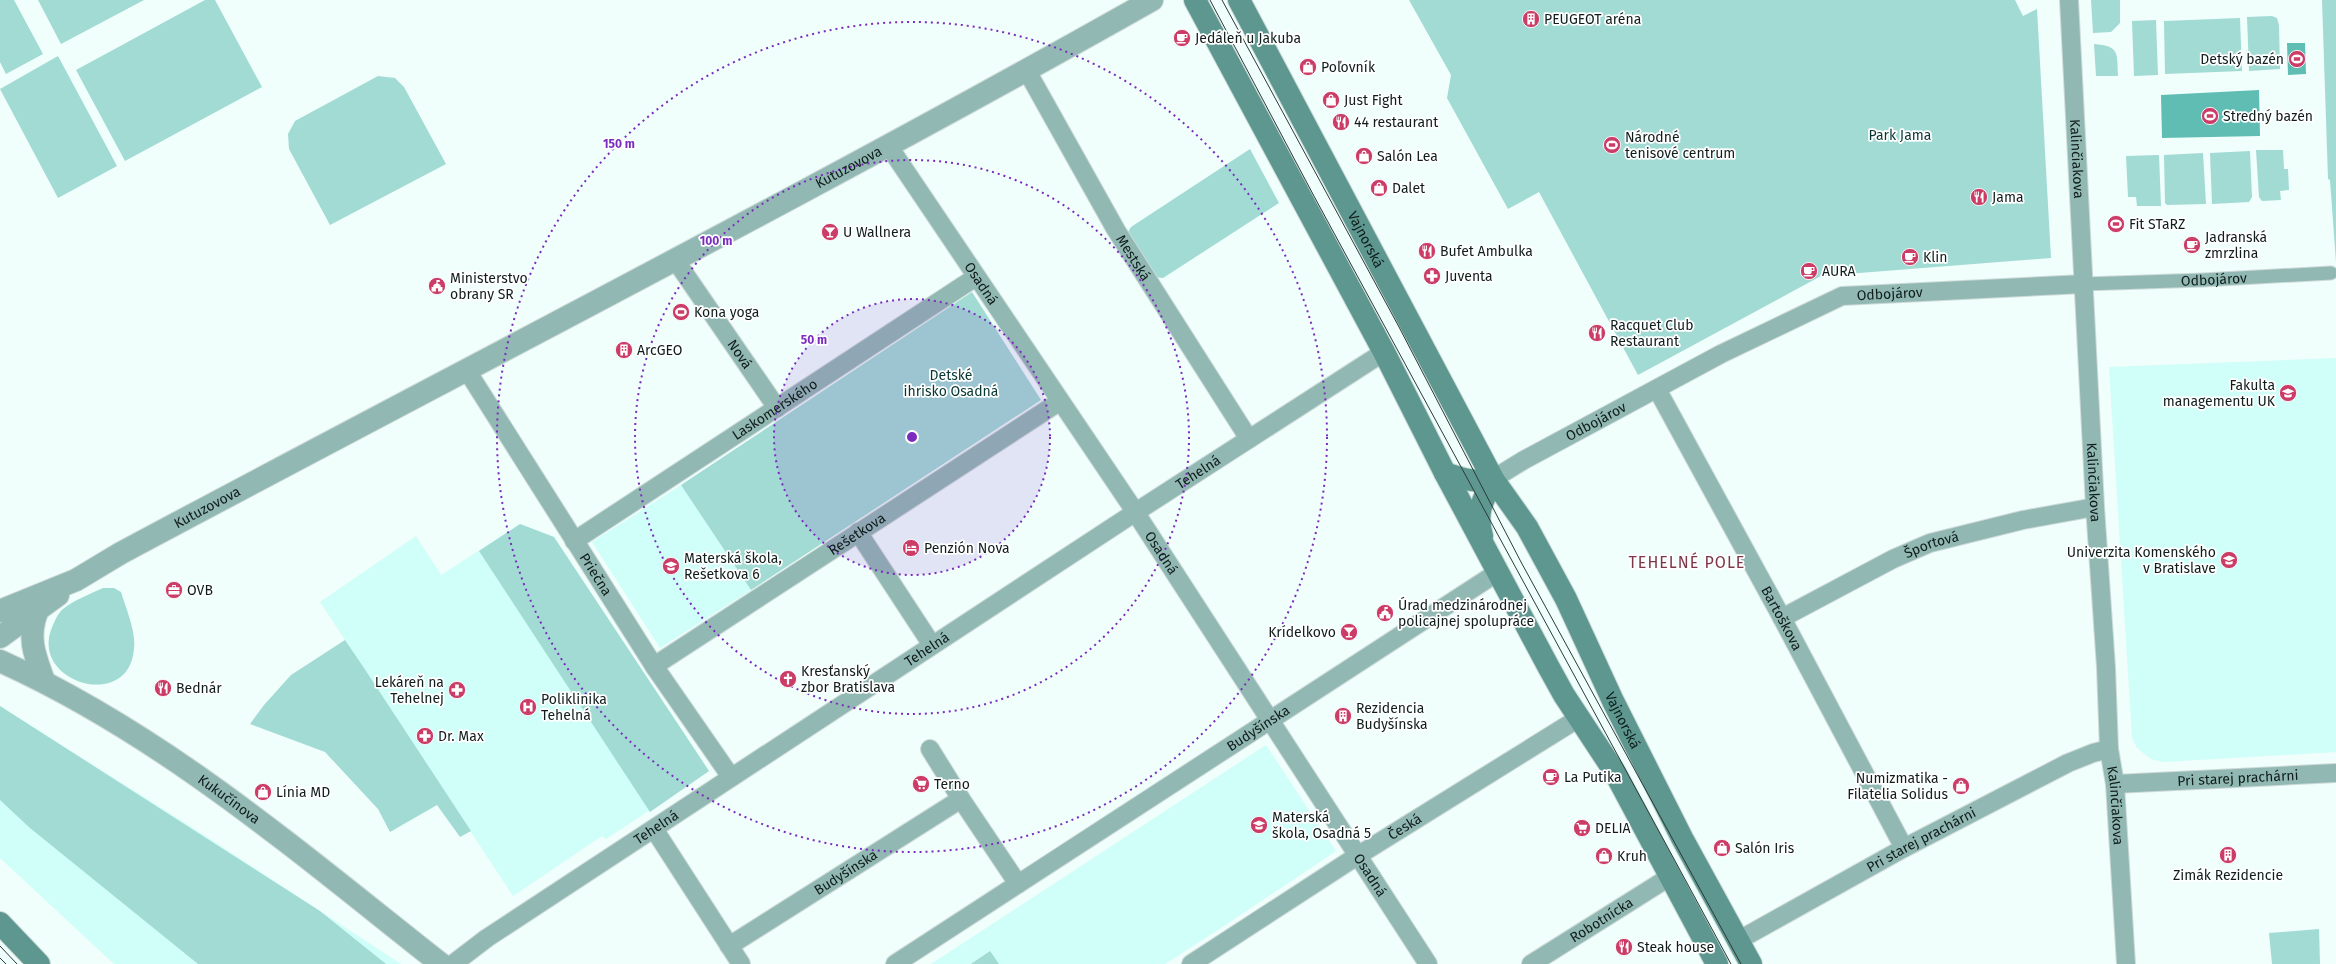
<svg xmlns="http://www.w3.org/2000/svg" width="2336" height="964" font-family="'Fira Sans',sans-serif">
<rect width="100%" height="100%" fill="#f0fefc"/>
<!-- built -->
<path fill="#d0fef8" d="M2336 358V752L2163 762 2151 759 2137 748 2132 738 2109 367Z
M681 485 751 590 660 648 592 542Z
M520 524 554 537 709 771 606 839 602 836 513 896 320 602 416 536 441 575Z
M0 706 199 832 401 964H114L0 858Z
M1266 745 1336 851 1224 926 1165 964H931Z"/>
<!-- green -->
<path fill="#a1dbd4" d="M0 0H14L43 54 6 74 0 62Z
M38 0H144L61 44Z
M205 0H215L262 87 125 161 76 70Z
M1409 0H2015L2023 16 2037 9 2051 258 1821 276 1638 375 1539 192 1508 209 1447 98 1451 75Z
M2091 0H2120V23L2111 32 2093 33Z
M2322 0H2336V262L2330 180 2328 179Z
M2272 16 2277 18 2279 25 2280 69 2249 71 2247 17Z
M2240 18 2242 71 2165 74 2164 21Z
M2156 20 2158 75 2134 76 2132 21Z
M2094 44C2120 46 2117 53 2118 76H2096Z
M58 56 117 166 58 198 0 89Z
M378 76 395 78 404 87 446 164 330 225 289 149 288 134 295 121Z
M1250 149 1279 203 1163 278 1153 277 1128 232 1131 227Z
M2256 150H2283L2284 169H2288L2289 190 2280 191 2281 200 2262 201 2259 197Z
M2250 151 2252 197 2249 202 2212 204 2210 153Z
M2203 153 2206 204 2167 205 2165 203 2164 155Z
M2159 155 2161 206H2137L2136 197H2128L2126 156Z
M972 292 1041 400 751 590 681 485Z
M520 524 554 537 709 771 650 812 479 551Z
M103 588H114L121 592C126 609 136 631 134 648 130 712 32 683 51 630 54 623 57 614 63 609 74 600 90 594 103 588Z
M345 640 362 665 471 831 460 837 437 805 390 832 378 809 325 752 250 724 264 705 291 675Z
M0 706 320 911 386 964H198L30 828 0 800Z
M2319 929 2320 964H2272L2269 933Z
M990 951 999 964H971Z"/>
<!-- water -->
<path fill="#5fbdb4" d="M2287 43H2305L2306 74 2288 75Z
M2259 90 2260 136 2162 138 2161 95Z"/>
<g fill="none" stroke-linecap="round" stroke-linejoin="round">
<defs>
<g id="pedestrian">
<path id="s1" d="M2084 284 2203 280 2331 273"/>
</g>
<g id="minor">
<path id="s2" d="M2069 0 2095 507 2106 667 2109 749 2115 784 2126 964"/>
<path id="s3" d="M1027 71 1116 230 1249 439"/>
<path id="s4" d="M888 145 1130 504 1428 964"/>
<path id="s5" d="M676 261 777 408"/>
<path id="s6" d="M466 369 654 666 731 777"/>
<path id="s7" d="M1657 389 1782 618 1904 848"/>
<path id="s8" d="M1493 479 1524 460 1721 354 1842 296 2084 284"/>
<path d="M858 532 932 645"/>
<path id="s9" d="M574 541 976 277"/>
<path id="s10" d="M1782 618 1893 559 1930 543 2023 520 2095 507"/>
<path id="s11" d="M654 666 1059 402"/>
<path d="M930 749 961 799"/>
<path id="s12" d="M2115 784 2336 773"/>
<path d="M654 829 741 964"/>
<path id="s13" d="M1739 940 1904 848 2068 763 2093 753 2109 749"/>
<path id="s14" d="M729 946 961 799 1018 884"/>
<path id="s15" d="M453 964 487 938 1125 519 1384 352"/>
<path id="s16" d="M895 964 1498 572"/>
<path id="s17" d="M1191 964 1354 858 1579 718"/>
<path id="s18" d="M1531 964 1671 876"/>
</g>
<g id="tertiary">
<path id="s19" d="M0 611 76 580 121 553C465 369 812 192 1152 0"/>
<path d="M37 612C27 638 35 656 44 681"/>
<path d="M0 637 58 595"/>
<path id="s20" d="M0 661C164 735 301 854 441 964"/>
</g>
<g id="secondary">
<path d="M1195 0 1384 352 1445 473 1548 666 1564 695 1614 771 1717 964"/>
<path id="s21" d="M1239 0 1493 479 1527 527 1566 599 1613 701 1682 838 1751 964"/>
<path d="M1445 473C1462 479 1475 483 1493 479"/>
<path d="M1482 536C1475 511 1483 501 1493 479"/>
<path d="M0 923 39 964"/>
</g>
</defs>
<!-- pedestrian casing -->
<use href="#pedestrian" stroke="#ccdad8" stroke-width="15"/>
<!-- minor casing -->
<use href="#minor" stroke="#ccdad8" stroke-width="20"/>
<!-- tertiary casing -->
<use href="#tertiary" stroke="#ccdad8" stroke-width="24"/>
<!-- secondary casing -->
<use href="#secondary" stroke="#ccdad8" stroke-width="24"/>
<!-- pedestrian -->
<use href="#pedestrian" stroke="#92b8b3" stroke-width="13"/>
<!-- minor -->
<use href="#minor" stroke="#92b8b3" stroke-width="18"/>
<!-- tertiary -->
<use href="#tertiary" stroke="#92b8b3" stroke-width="22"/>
<!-- secondary -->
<use href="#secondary" stroke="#5d9790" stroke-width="22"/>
<!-- tram -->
<path stroke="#2c3a38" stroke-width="1" d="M1210 0 1315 198 1731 964
M1222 0 1399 327 1521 562 1741 964
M0 946 17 964
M0 958 6 964"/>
</g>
<!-- distance rings -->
<circle cx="912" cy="437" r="138" fill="#7b2cbf" fill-opacity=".12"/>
<g fill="none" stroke="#7b2cbf" stroke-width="2" stroke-dasharray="2 4">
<circle cx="912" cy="437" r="138"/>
<circle cx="912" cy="437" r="277"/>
<circle cx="912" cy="437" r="415"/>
</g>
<!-- icons -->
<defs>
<symbol id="building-disc" viewBox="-11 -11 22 22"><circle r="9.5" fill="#cb3d67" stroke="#fff"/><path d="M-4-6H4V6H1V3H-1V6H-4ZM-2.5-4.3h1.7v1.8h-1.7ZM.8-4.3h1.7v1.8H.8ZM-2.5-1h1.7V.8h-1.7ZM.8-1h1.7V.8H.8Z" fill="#fff"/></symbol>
<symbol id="cafe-disc" viewBox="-11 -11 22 22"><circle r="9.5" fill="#cb3d67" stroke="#fff"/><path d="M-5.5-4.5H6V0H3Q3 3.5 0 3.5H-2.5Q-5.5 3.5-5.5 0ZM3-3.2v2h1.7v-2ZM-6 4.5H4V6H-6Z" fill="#fff"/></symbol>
<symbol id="stadium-disc" viewBox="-11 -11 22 22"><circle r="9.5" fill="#cb3d67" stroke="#fff"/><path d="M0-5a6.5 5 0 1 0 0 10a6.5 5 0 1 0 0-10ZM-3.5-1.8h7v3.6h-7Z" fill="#fff"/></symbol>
<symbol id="shop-disc" viewBox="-11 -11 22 22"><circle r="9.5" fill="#cb3d67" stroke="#fff"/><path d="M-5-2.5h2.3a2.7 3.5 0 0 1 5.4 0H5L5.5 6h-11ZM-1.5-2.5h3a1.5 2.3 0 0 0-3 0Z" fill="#fff"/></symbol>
<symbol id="restaurant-disc" viewBox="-11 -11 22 22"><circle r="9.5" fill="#cb3d67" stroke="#fff"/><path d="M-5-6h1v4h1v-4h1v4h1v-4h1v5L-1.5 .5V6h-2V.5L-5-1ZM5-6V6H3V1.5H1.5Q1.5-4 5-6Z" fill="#fff"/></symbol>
<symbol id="bar-disc" viewBox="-11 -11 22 22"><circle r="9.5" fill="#cb3d67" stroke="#fff"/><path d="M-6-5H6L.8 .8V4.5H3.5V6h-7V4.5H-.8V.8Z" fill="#fff"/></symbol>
<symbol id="pharmacy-disc" viewBox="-11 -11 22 22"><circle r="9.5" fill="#cb3d67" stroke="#fff"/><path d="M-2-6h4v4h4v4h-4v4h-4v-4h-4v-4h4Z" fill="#fff"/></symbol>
<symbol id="civic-disc" viewBox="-11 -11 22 22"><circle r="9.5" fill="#cb3d67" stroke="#fff"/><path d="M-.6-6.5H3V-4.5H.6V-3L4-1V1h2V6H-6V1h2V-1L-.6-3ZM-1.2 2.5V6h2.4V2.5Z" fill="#fff"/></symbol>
<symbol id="university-disc" viewBox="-11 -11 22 22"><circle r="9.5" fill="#cb3d67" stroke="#fff"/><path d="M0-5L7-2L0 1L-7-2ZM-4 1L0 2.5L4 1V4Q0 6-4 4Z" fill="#fff"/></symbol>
<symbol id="hotel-disc" viewBox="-11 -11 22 22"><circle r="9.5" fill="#cb3d67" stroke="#fff"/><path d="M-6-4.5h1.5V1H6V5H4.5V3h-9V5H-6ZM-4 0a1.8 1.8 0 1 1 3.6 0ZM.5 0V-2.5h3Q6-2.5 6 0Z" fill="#fff"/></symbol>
<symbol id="school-disc" viewBox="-11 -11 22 22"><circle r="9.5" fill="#cb3d67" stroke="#fff"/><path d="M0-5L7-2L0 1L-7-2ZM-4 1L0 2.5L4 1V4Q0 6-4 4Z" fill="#fff"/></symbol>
<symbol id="office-disc" viewBox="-11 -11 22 22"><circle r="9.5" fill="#cb3d67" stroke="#fff"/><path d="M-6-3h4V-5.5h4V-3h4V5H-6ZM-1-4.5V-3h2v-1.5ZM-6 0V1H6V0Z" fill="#fff"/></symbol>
<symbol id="church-disc" viewBox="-11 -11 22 22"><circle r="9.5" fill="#cb3d67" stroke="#fff"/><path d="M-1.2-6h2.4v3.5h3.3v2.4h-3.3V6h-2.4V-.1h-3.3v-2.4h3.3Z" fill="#fff"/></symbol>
<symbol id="hospital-disc" viewBox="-11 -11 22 22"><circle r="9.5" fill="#cb3d67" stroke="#fff"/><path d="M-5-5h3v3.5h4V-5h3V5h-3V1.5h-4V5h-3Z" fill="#fff"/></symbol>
<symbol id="supermarket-disc" viewBox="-11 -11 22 22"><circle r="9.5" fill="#cb3d67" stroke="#fff"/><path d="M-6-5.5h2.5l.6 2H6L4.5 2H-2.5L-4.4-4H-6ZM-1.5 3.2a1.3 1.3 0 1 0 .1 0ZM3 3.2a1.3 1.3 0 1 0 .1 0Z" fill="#fff"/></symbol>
</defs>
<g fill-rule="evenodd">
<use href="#building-disc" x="1521" y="9" width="20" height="20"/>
<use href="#cafe-disc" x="1172" y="28" width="20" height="20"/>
<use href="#stadium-disc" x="2287" y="49" width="20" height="20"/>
<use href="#shop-disc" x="1298" y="57" width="20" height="20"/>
<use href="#shop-disc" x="1321" y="90" width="20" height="20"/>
<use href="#stadium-disc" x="2200" y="106" width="20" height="20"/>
<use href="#restaurant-disc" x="1331" y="112" width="20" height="20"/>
<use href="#stadium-disc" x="1602" y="135" width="20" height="20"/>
<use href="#shop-disc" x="1354" y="146" width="20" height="20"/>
<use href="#shop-disc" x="1369" y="178" width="20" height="20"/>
<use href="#restaurant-disc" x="1969" y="187" width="20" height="20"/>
<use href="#stadium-disc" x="2106" y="214" width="20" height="20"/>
<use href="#bar-disc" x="820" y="222" width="20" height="20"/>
<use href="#cafe-disc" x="2182" y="235" width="20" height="20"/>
<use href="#restaurant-disc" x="1417" y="241" width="20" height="20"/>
<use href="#cafe-disc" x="1900" y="247" width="20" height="20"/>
<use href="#cafe-disc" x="1799" y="261" width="20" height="20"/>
<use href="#pharmacy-disc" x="1422" y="266" width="20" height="20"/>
<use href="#civic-disc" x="427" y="276" width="20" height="20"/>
<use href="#stadium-disc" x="671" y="302" width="20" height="20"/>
<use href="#restaurant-disc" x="1587" y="323" width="20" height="20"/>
<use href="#building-disc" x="614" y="340" width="20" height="20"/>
<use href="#university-disc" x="2278" y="383" width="20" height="20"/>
<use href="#hotel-disc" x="901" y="538" width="20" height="20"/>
<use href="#university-disc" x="2219" y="550" width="20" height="20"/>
<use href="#school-disc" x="661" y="556" width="20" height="20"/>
<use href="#office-disc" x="164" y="580" width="20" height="20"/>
<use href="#civic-disc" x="1375" y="603" width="20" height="20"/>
<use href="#bar-disc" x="1339" y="622" width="20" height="20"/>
<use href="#church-disc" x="778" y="669" width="20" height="20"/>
<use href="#restaurant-disc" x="153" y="678" width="20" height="20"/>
<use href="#pharmacy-disc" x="447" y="680" width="20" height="20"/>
<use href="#hospital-disc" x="518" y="697" width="20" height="20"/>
<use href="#building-disc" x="1333" y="706" width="20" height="20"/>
<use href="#pharmacy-disc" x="415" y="726" width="20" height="20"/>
<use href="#cafe-disc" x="1541" y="767" width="20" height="20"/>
<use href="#supermarket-disc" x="911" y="774" width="20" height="20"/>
<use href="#shop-disc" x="1951" y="776" width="20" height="20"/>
<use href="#shop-disc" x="253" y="782" width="20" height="20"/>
<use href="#school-disc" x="1249" y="815" width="20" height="20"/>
<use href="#supermarket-disc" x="1572" y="818" width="20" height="20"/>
<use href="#shop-disc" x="1712" y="838" width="20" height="20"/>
<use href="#building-disc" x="2218" y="845" width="20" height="20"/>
<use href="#shop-disc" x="1594" y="846" width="20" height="20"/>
<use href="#restaurant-disc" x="1614" y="937" width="20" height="20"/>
</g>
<g text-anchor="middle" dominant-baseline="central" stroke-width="3.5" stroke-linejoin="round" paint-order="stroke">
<!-- poi labels -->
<g font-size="14" fill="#0f1d1b" stroke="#fff" text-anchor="start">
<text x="1544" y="19">PEUGEOT aréna</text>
<text x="1195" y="38">Jedáleň u Jakuba</text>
<text x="2284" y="59" text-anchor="end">Detský bazén</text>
<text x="1321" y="67">Poľovník</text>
<text x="1344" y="100">Just Fight</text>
<text x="2223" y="116">Stredný bazén</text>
<text x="1354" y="122">44 restaurant</text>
<text x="1625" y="137">Národné<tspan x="1625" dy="16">tenisové centrum</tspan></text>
<text x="1377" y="156">Salón Lea</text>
<text x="1392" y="188">Dalet</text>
<text x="1992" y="197">Jama</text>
<text x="2129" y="224">Fit STaRZ</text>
<text x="843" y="232">U Wallnera</text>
<text x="2205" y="237">Jadranská<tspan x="2205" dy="16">zmrzlina</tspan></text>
<text x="1440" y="251">Bufet Ambulka</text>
<text x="1923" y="257">Klin</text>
<text x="1822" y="271">AURA</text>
<text x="1445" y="276">Juventa</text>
<text x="450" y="278">Ministerstvo<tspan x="450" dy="16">obrany SR</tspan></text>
<text x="694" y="312">Kona yoga</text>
<text x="1610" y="325">Racquet Club<tspan x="1610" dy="16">Restaurant</tspan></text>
<text x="637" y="350">ArcGEO</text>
<text x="2275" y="385" text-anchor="end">Fakulta<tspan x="2275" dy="16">managementu UK</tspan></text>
<text x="924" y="548">Penzión Nova</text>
<text x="2216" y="552" text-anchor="end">Univerzita Komenského<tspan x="2216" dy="16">v Bratislave</tspan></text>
<text x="684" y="558">Materská škola,<tspan x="684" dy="16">Rešetkova 6</tspan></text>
<text x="187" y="590">OVB</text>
<text x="1398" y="605">Úrad medzinárodnej<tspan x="1398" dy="16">policajnej spolupráce</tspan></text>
<text x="1336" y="632" text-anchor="end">Krídelkovo</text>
<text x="801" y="671">Kresťanský<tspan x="801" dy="16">zbor Bratislava</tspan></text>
<text x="444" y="682" text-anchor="end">Lekáreň na<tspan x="444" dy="16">Tehelnej</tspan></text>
<text x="176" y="688">Bednár</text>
<text x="541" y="699">Poliklinika<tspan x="541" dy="16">Tehelná</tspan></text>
<text x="1356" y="708">Rezidencia<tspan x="1356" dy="16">Budyšínska</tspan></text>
<text x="438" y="736">Dr. Max</text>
<text x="1564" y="777">La Putika</text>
<text x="1948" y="778" text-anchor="end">Numizmatika -<tspan x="1948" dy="16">Filatelia Solidus</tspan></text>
<text x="934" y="784">Terno</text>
<text x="276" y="792">Línia MD</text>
<text x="1272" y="817">Materská<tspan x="1272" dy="16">škola, Osadná 5</tspan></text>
<text x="1595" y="828">DELIA</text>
<text x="1735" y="848">Salón Iris</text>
<text x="1617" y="856">Kruh</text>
<text x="2228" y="875" text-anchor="middle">Zimák Rezidencie</text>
<text x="1637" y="947">Steak house</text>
</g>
<!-- park labels -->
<g font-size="14" fill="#093733" stroke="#fff">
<text x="1900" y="135">Park Jama</text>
<text x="951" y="375">Detské<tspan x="951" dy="16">ihrisko Osadná</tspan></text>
</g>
<!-- street labels -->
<g font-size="14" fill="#0f1d1b" stroke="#fff">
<text stroke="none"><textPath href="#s2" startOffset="159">Kalinčiakova</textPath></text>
<text stroke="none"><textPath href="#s19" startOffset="958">Kutuzovova</textPath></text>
<text stroke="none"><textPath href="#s21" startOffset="271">Vajnorská</textPath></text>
<text stroke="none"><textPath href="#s3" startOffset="215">Mestská</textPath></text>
<text stroke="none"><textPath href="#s1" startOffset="130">Odbojárov</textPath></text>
<text stroke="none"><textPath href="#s4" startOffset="167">Osadná</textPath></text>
<text stroke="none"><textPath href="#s8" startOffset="442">Odbojárov</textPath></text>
<text stroke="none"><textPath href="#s5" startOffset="113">Nová</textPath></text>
<text stroke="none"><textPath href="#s9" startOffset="240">Laskomerského</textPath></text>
<text stroke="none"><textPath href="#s8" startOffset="118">Odbojárov</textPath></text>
<text stroke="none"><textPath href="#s15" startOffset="893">Tehelná</textPath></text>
<text stroke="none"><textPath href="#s2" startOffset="483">Kalinčiakova</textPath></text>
<text stroke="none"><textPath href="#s19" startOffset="232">Kutuzovova</textPath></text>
<text stroke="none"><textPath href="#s11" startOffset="242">Rešetkova</textPath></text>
<text stroke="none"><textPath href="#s10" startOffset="167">Športová</textPath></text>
<text stroke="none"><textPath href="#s4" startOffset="491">Osadná</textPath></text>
<text stroke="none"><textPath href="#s6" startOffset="243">Priečna</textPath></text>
<text stroke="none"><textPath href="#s7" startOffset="261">Bartoškova</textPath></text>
<text stroke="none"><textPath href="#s15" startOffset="569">Tehelná</textPath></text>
<text stroke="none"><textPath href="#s21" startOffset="817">Vajnorská</textPath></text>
<text stroke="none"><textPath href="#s16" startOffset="433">Budyšínska</textPath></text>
<text stroke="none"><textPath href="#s12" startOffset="123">Pri starej prachárni</textPath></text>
<text stroke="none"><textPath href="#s20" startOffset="268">Kukučínova</textPath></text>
<text stroke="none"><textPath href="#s2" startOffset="807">Kalinčiakova</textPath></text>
<text stroke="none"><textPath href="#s15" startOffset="245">Tehelná</textPath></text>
<text stroke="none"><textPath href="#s17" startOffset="254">Česká</textPath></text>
<text stroke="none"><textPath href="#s13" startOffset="208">Pri starej prachárni</textPath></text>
<text stroke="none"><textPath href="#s14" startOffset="138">Budyšínska</textPath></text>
<text stroke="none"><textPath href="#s4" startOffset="875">Osadná</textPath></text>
<text stroke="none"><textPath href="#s18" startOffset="83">Robotnícka</textPath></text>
</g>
<!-- quarter labels -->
<g font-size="16" letter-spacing="1" fill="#7e3748" stroke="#fff">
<text x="1687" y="562">TEHELNÉ POLE</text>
</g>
</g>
<circle cx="912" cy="437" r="6" fill="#7b2cbf" stroke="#fff" stroke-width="2"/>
<g font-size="12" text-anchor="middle" font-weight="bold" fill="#7b2cbf" stroke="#fff" stroke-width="3.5" stroke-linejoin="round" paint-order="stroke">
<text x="619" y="148">150 m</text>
<text x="716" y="245">100 m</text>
<text x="814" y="344">50 m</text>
</g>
</svg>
